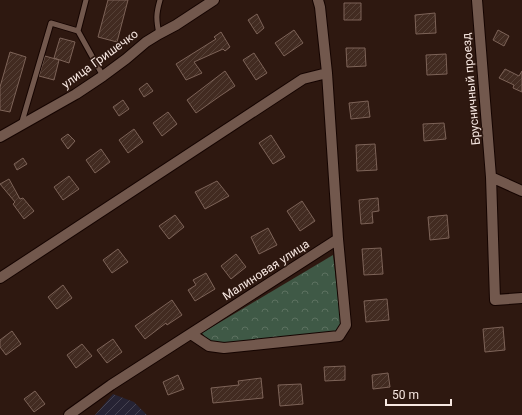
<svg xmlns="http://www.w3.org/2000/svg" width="522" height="415" font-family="Roboto,sans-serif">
<defs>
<pattern id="industrial-furrows" width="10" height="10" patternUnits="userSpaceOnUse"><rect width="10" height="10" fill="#262334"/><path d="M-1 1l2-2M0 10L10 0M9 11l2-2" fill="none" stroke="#464351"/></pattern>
<pattern id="forest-crowns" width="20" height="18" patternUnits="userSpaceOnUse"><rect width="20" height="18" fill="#3f5946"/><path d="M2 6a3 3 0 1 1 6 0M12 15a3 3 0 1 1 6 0" fill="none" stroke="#5c7160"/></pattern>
<pattern id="building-hatch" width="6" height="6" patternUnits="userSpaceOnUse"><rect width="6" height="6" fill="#422b21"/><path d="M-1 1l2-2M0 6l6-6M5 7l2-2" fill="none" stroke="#554036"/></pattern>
</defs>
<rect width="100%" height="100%" fill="#2e1810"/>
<!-- industrial -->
<path fill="url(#industrial-furrows)" d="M113 394 134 402 147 415H95Z"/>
<!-- forest -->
<path fill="url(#forest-crowns)" d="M333 255 341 323 336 331 226 345 209 342 202 333Z"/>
<!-- building -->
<path fill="url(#building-hatch)" stroke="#7d6358" d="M108 0H128L117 42 98 37Z
M344 3H361V20H344Z
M435 13 436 33 416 34 415 15Z
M257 14 264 28 257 34 248 20Z
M294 30 303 43 284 56 275 43Z
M498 30 509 36 504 46 493 40Z
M221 32 230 47 225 51 223 49 194 62 202 73 186 80 176 64 216 39 214 37Z
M60 38 75 42 69 63 54 58Z
M346 48H365L366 66 347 67Z
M10 52 26 57 10 112 0 110V87Z
M254 53 267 73 256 80 243 60Z
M446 54 447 74 427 75 426 55Z
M45 56 59 60 54 80 39 76Z
M505 69 519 76 522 71V92L513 88 514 85 499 78Z
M225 71 235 86 220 96 196 113 187 100Z
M147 83 153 91 144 97 139 89Z
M123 100 129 109 119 116 113 107Z
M368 101 370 117 351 119 349 103Z
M168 112 177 124 162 136 153 123Z
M444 123 446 139 424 141 423 124Z
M134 129 143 142 128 153 119 140Z
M68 134 75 141 68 149 61 139Z
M271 135 285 157 273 164 259 143Z
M375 144 377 170 357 171 356 145Z
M101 149 110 162 95 173 86 160Z
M23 158 27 164 17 170 14 164Z
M69 176 79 189 63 200 54 187Z
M9 179 20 199 23 198 34 211 24 219 13 204 15 202 0 184Z
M217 181 229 196 205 209 195 192Z
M378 198 379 211 372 212 373 223 361 224 359 200Z
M302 201 315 221 300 231 287 211Z
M175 215 184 227 169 239 159 226Z
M447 215 449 238 430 240 428 217Z
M268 228 277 245 259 254 251 237Z
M381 248 383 274 364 275 362 249Z
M118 249 128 262 112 273 103 260Z
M236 254 246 267 231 279 221 266Z
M206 273 215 289 195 301 188 290 196 285 193 280Z
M63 285 72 298 57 309 48 297Z
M387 299 389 320 366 322 364 301Z
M172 300 182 315 167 325 166 323 145 339 135 326Z
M503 327 505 350 485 352 483 329Z
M12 331 21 344 6 355 0 347V340Z
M113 339 122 352 107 363 97 350Z
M82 344 92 356 76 368 67 355Z
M345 366V380L325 381 324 367Z
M388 373 390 387 373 389 372 375Z
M178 375 184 389 168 395 163 382Z
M261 378 263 398 213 403 211 388 239 385 238 381Z
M301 384 303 404 280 406 278 385Z
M35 391 45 404 34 412 24 399Z"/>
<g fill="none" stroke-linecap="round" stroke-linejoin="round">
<defs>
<path id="lane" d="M78 31 86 0
M159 34C156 19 156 14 160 0
M21 125 51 23 78 31 103 76"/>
<path id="street" d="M477 0 491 177 495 300 522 298
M0 137 76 94 103 76 126 59 146 42 159 34 176 25 214 0
M491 177 522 191
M0 278 303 79 327 73
M191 334 209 346 224 348 339 336 346 325 338 239
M69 415 111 385 338 239 327 73 320 7 318 0"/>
</defs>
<!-- lane casing -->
<use href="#lane" stroke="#150400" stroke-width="7"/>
<!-- street casing -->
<use href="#street" stroke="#150400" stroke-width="12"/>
<!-- lane -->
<use href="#lane" stroke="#72584d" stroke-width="5"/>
<!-- street -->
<use href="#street" stroke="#72584d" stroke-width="10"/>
</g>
<g text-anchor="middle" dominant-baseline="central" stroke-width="3.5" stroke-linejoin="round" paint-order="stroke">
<!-- street labels -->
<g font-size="12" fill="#f7e7e1" stroke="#2e1810">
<text transform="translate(100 59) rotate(-36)">улица Гришечко</text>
<text transform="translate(471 89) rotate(-95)">Брусничный проезд</text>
<text transform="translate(266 270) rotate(-33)">Малиновая улица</text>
</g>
</g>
<!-- scale -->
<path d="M386 399v6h65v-6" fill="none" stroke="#f7e7e1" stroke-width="2"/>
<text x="392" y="399" font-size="12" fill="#f7e7e1" stroke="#2e1810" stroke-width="3" paint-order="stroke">50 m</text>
</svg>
